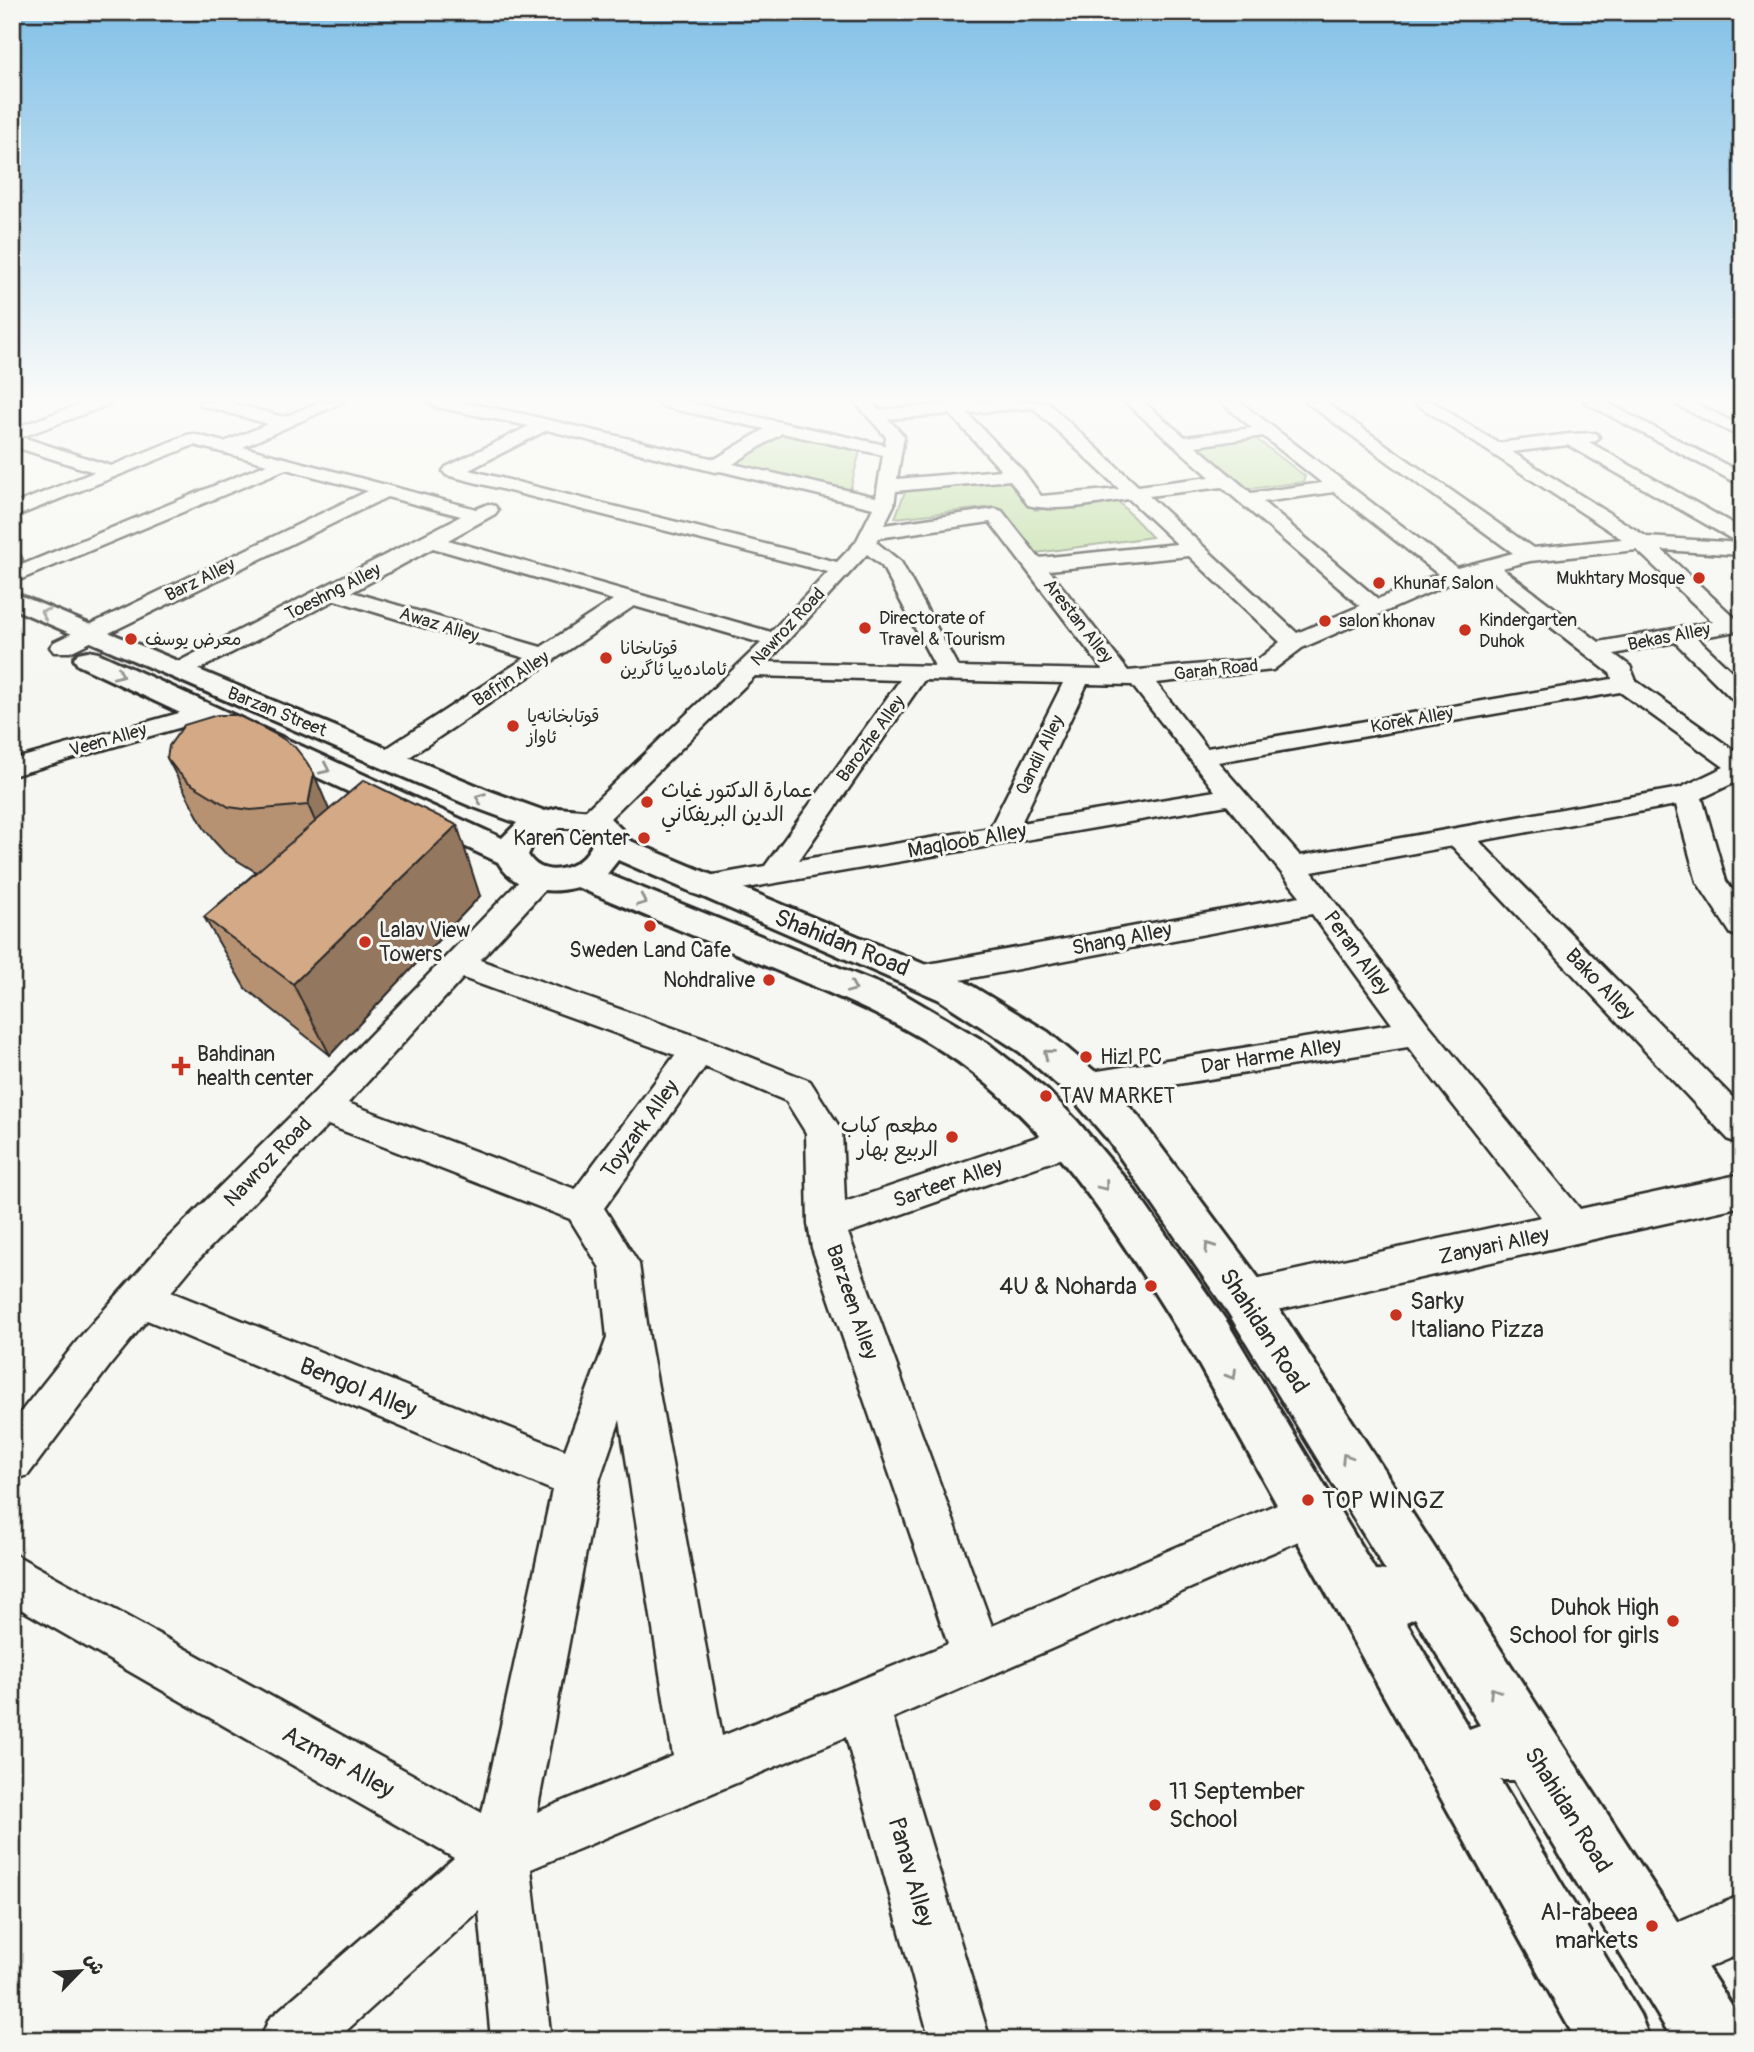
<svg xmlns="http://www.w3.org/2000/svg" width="1754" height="2052" font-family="Pangolin,'Playpen Sans Arabic',sans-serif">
<rect width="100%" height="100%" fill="#f6f6f2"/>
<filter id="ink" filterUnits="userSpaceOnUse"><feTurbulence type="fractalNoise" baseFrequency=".0143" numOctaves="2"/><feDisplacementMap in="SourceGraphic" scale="14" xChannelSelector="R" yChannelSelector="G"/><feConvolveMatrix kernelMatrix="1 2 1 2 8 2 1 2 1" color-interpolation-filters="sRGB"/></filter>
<g filter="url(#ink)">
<!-- green -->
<path fill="#b4d893" stroke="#70825f" stroke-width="2" d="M780 434 860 451 850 490 735 464Z
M1254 437 1305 476 1303 482 1248 489 1194 444Z
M1010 479 1035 510 1118 501 1152 537 1036 553 1000 509 993 507 895 518 906 489Z"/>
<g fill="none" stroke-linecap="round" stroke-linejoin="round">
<defs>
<path id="minor" d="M86 402H110L108 405 22 437 111 466 187 435 193 434 224 442 268 424 201 405 199 402H227L284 417 320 402H343L243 447 476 509 488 504 495 506 498 510 495 514 448 540 771 632 828 572 446 475 443 471 446 467 529 426 436 407 428 402H462L523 414 715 459 765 429 664 407 656 402H688L885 445 886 437 855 402H872L879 410 976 402H1050L1049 404 1138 486 1210 477 1125 402H1143L1185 437 1252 428 1221 402H1240L1457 568 1513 553 1306 402H1325L1533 548 1622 539 1413 402H1433L1498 443 1570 434 1596 433 1599 437 1596 441 1589 442 1742 529V555L1662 550 1735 618 1742 616V630L1697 638 1742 681V702L1733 700 1675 642 1614 654 1630 666 1636 681 1742 756V779L1702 798 1726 881 1742 904V937L1731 934 1697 882 1676 805 1479 841 1742 1107V1144L1729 1140 1452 846 1312 872 1428 1024 1580 1209 1742 1174V1206L1246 1317 1232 1312 1226 1299 1232 1286 1246 1281 1541 1217 1408 1047 1085 1099 1073 1095 1068 1086 1073 1077 1085 1073 1392 1024 1312 914 923 987 912 984 907 976 912 968 923 965 1300 896 1227 805 701 896 691 893 686 886 691 879 765 866 900 680 755 676 603 825 593 827 583 825 579 819 583 813 761 643 634 606 399 764 390 766 381 764 377 758 381 752 525 658 335 600 186 676H170L166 671 170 666 461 516 387 497 70 652H54L50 647 54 642 368 491 286 469 12 583V569L267 464 194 445 12 518V505L94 472 12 446V429ZM1033 408 1119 489 1041 496 1022 470 967 413ZM950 414 1001 470 897 479 904 436 888 419ZM547 430 715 472 720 471 873 508 856 542 837 562 469 470ZM782 433 883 455 876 497 733 464ZM1263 436 1322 483 1251 493 1196 446ZM1568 445 1735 541 1741 543 1647 537 1512 452ZM1010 480 1028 505C1060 513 1097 503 1129 499L1177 544 1039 558 1002 511 995 509 884 525 894 505 896 491ZM1222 487 1360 606 1297 633 1149 496ZM1334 492 1438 574 1378 599 1263 502ZM990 522 1103 670 958 667 901 562 876 542 878 538ZM433 548 613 600 541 647 352 592ZM1637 550 1713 622 1599 642 1502 568 1530 561ZM867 554 882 566 935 666 768 662ZM1189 556 1280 642 1259 659 1128 671 1049 570ZM1483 574 1611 674 1612 679 1207 748 1156 683 1273 670 1302 648 1460 579ZM924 680 1063 683 990 828 799 860ZM1087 684 1132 685 1215 791 1021 823ZM1620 692 1724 767 1680 788 1300 856 1218 762Z
M1584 402H1605L1742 473V486Z
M1671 402H1692L1742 426V438Z
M204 706 213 708 216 713 213 718 12 776V760Z
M539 869 549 871 554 878 549 885 480 960 710 1041 810 1081 842 1131 845 1202 1069 1126 1082 1131 1087 1141 1082 1151 848 1233 992 1626 1310 1490 1326 1497 1333 1513 1326 1529 893 1718 990 2040H930L846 1737 531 1869 551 2040H491L479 1911 336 2040H260L269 2019 454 1858 12 1604V1553L482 1813 552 1490 147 1320 111 1364 28 1475 12 1481V1423L81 1336 168 1238 309 1098 529 871ZM463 978 675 1055 575 1189 348 1103ZM705 1067 786 1101 806 1133 808 1224 812 1248 948 1644 722 1736 649 1338 639 1264 604 1208ZM328 1125 570 1219 600 1268 607 1338 565 1450 171 1292 196 1262ZM620 1420 673 1756 537 1812 600 1478Z
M1742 1895V1953L1662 1987 1641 1979 1633 1958 1641 1937Z"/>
<path id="major" d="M12 592 490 791 545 811 558 808 604 812 622 830 626 839 964 981 1048 1032 1099 1075 1138 1116 1263 1284 1738 2015 1742 2025V2040H1673L1514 1780H1500L1640 2015 1650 2040H1576L1193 1354C1133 1259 1074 1158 987 1084 926 1032 851 1002 778 971 711 943 644 915 577 887 547 895 514 890 498 862L78 665 74 659 78 653 88 651 98 653 502 838 517 823 468 805 12 608ZM560 828H584L593 839C588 867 544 883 528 855L534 842ZM618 860 938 999 1020 1052 1071 1097 1108 1140 1229 1314 1386 1571 1375 1570 1227 1322 1131 1185 1077 1121 1048 1091 989 1044 902 993 607 874ZM1415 1618 1480 1725 1469 1729 1406 1622Z"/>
</defs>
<!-- minor casing -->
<use href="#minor" stroke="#2b2b2b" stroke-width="5"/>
<!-- major casing -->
<use href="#major" stroke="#2b2b2b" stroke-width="6"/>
<!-- minor -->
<use href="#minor" fill="#f6f6f2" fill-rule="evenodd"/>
<!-- major -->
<use href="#major" fill="#f6f6f2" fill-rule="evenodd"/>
</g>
<!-- wall -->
<path fill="#b69273" stroke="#2b2b2b" stroke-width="2" d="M167 758 329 810 480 896 330 1055 245 988 204 917 256 872 225 853 214 841 204 828Z"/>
<!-- shaded-wall -->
<path fill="#94775e" stroke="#2b2b2b" stroke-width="2" d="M17 547 24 561 12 566V549Z
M314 774 344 845 339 876 308 805Z
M457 825 480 896 330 1055 293 984Z"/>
<!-- building -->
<path fill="#d4aa86" stroke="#2b2b2b" stroke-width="2" d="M217 715H237L277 735 294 746 306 761 314 774 308 805 251 810 229 807 188 782 177 771 167 758 169 746 184 725Z
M364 780 457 825 293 984 204 917Z"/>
<!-- one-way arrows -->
<defs><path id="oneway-chevron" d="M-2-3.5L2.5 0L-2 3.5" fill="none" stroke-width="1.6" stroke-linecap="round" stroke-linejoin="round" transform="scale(1.75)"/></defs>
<g stroke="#90908e">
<use href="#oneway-chevron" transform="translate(45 613) rotate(-156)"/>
<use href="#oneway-chevron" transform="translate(119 674) rotate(25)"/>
<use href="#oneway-chevron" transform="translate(325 769) rotate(25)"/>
<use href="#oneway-chevron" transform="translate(480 798) rotate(-158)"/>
<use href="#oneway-chevron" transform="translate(642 901) rotate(23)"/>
<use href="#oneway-chevron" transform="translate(852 988) rotate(23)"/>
<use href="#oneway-chevron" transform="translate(1048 1054) rotate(-141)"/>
<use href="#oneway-chevron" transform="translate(1104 1186) rotate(52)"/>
<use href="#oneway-chevron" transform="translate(1209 1247) rotate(-125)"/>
<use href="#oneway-chevron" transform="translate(1232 1375) rotate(59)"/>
<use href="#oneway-chevron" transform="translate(1346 1458) rotate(-122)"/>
<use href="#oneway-chevron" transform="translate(1494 1692) rotate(-122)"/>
</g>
</g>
<!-- sky -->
<linearGradient id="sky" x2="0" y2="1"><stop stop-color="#81c0e7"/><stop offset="0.58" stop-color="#fbfbf9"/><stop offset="1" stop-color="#fbfbf9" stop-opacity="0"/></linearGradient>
<rect width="1754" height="689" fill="url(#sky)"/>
<!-- markers -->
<g fill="#c8321e" stroke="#f6f6f2" stroke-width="2.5">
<circle cx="1699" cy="578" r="7"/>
<circle cx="1379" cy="583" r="7"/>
<circle cx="1325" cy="621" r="7"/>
<circle cx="865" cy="628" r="7"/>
<circle cx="1465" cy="630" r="7"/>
<circle cx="131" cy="639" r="7"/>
<circle cx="606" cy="658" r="7"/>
<circle cx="513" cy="726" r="7"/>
<circle cx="647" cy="802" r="7"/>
<circle cx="644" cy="838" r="7"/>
<circle cx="650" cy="926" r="7"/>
<circle cx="365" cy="942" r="7"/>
<circle cx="769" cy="980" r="7"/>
<circle cx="1086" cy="1057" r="7"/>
<path d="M177.5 1055.5h7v7h7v7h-7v7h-7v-7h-7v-7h7z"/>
<circle cx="1046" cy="1096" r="7"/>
<circle cx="952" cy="1137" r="7"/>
<circle cx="1151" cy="1286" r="7"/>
<circle cx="1396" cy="1315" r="7"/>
<circle cx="1308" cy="1500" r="7"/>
<circle cx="1673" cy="1621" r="7"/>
<circle cx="1155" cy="1805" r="7"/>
<circle cx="1652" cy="1926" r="7"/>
</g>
<g text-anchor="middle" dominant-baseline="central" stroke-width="6" stroke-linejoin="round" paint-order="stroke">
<!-- far-poi labels -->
<g font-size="18" fill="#2b2b2b" stroke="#f6f6f2" text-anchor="start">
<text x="1685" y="578" text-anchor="end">Mukhtary Mosque</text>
<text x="1393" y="583">Khunaf Salon</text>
<text x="879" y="618">Directorate of<tspan x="879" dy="21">Travel &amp; Tourism</tspan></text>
<text x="1479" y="620">Kindergarten<tspan x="1479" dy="21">Duhok</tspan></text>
<text x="1339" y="621">salon khonav</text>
<text x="145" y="639">معرض يوسف</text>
<text x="620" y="648">قوتابخانا<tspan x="620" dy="21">ئامادەییا ئاگرین</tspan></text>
<text x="527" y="716">قوتابخانەیا<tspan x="527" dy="21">ئاواز</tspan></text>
</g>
<!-- far-street labels -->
<g font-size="18" fill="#2b2b2b" stroke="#f6f6f2">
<text transform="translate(200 580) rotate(-26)">Barz Alley</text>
<text transform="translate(333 592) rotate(-27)">Toeshng Alley</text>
<text transform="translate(1078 621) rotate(52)">Arestan Alley</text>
<text transform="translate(439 625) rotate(17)">Awaz Alley</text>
<text transform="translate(788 627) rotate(-47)">Nawroz Road</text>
<text transform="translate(1669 637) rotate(-11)">Bekas Alley</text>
<text transform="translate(1216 670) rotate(-6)">Garah Road</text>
<text transform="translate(511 679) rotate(-33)">Bafrin Alley</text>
<text transform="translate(277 712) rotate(22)">Barzan Street</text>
<text transform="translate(1412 720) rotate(-10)">Korek Alley</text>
<text transform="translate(871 739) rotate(-54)">Barozhe Alley</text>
<text transform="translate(108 740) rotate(-16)">Veen Alley</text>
<text transform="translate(1040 755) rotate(-64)">Qandil Alley</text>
</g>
<!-- poi labels -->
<g font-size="21" fill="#2b2b2b" stroke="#f6f6f2" text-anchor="start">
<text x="661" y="790">عمارة الدكتور غياث<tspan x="661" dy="24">الدين البريفكاني</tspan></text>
<text x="630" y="838" text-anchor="end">Karen Center</text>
<text x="379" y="930">Lalav View<tspan x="379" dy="24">Towers</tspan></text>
<text x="650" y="950" text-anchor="middle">Sweden Land Cafe</text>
<text x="755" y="980" text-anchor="end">Nohdralive</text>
<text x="197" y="1054">Bahdinan<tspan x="197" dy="24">health center</tspan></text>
<text x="1100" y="1057">Hizl PC</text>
<text x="1060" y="1096">TAV MARKET</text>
<text x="938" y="1125" text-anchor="end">مطعم كباب<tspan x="938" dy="24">الربيع بهار</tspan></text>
</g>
<!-- street labels -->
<g font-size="21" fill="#2b2b2b" stroke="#f6f6f2">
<text transform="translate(967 841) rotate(-10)">Maqloob Alley</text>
<text transform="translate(1122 939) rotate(-11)">Shang Alley</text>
<text transform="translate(1357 953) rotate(54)">Peran Alley</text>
<text transform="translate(1600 984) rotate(46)">Bako Alley</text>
<text transform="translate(1271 1056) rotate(-9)">Dar Harme Alley</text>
<text transform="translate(640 1129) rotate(-54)">Toyzark Alley</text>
<text transform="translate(268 1162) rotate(-46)">Nawroz Road</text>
<text transform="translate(948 1183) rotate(-19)">Sarteer Alley</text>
<text transform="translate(1494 1246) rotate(-12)">Zanyari Alley</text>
<text transform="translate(852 1302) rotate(71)">Barzeen Alley</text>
</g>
<!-- near-street labels -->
<g font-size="24" fill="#2b2b2b" stroke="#f6f6f2">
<text transform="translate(842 943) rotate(22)">Shahidan Road</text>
<text transform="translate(1264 1331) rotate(57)">Shahidan Road</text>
<text transform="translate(358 1388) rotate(22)">Bengol Alley</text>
<text transform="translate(338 1762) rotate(29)">Azmar Alley</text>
<text transform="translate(1568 1810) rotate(58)">Shahidan Road</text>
<text transform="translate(911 1872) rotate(74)">Panav Alley</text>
</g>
<!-- near-poi labels -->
<g font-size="24" fill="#2b2b2b" stroke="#f6f6f2" text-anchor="end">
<text x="1137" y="1286">4U &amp; Noharda</text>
<text x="1410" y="1301" text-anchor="start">Sarky<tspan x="1410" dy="28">Italiano Pizza</tspan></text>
<text x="1322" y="1500" text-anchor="start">TOP WINGZ</text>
<text x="1659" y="1607">Duhok High<tspan x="1659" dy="28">School for girls</tspan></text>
<text x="1169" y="1791" text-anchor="start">11 September<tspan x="1169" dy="28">School</tspan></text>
<text x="1638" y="1912">Al-rabeea<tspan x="1638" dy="28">markets</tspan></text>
</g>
</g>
<!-- margin -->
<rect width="1754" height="2052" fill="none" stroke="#f6f6f2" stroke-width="42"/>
<rect x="21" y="21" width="1712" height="2010" fill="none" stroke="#2b2b2b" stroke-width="2.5" filter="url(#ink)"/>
<!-- north arrow -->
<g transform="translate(80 1971) rotate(65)" stroke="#f6f6f2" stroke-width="5" paint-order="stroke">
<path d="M0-5L12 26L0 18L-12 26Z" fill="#2b2b2b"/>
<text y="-10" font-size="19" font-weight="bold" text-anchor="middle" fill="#2b2b2b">ش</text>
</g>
</svg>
